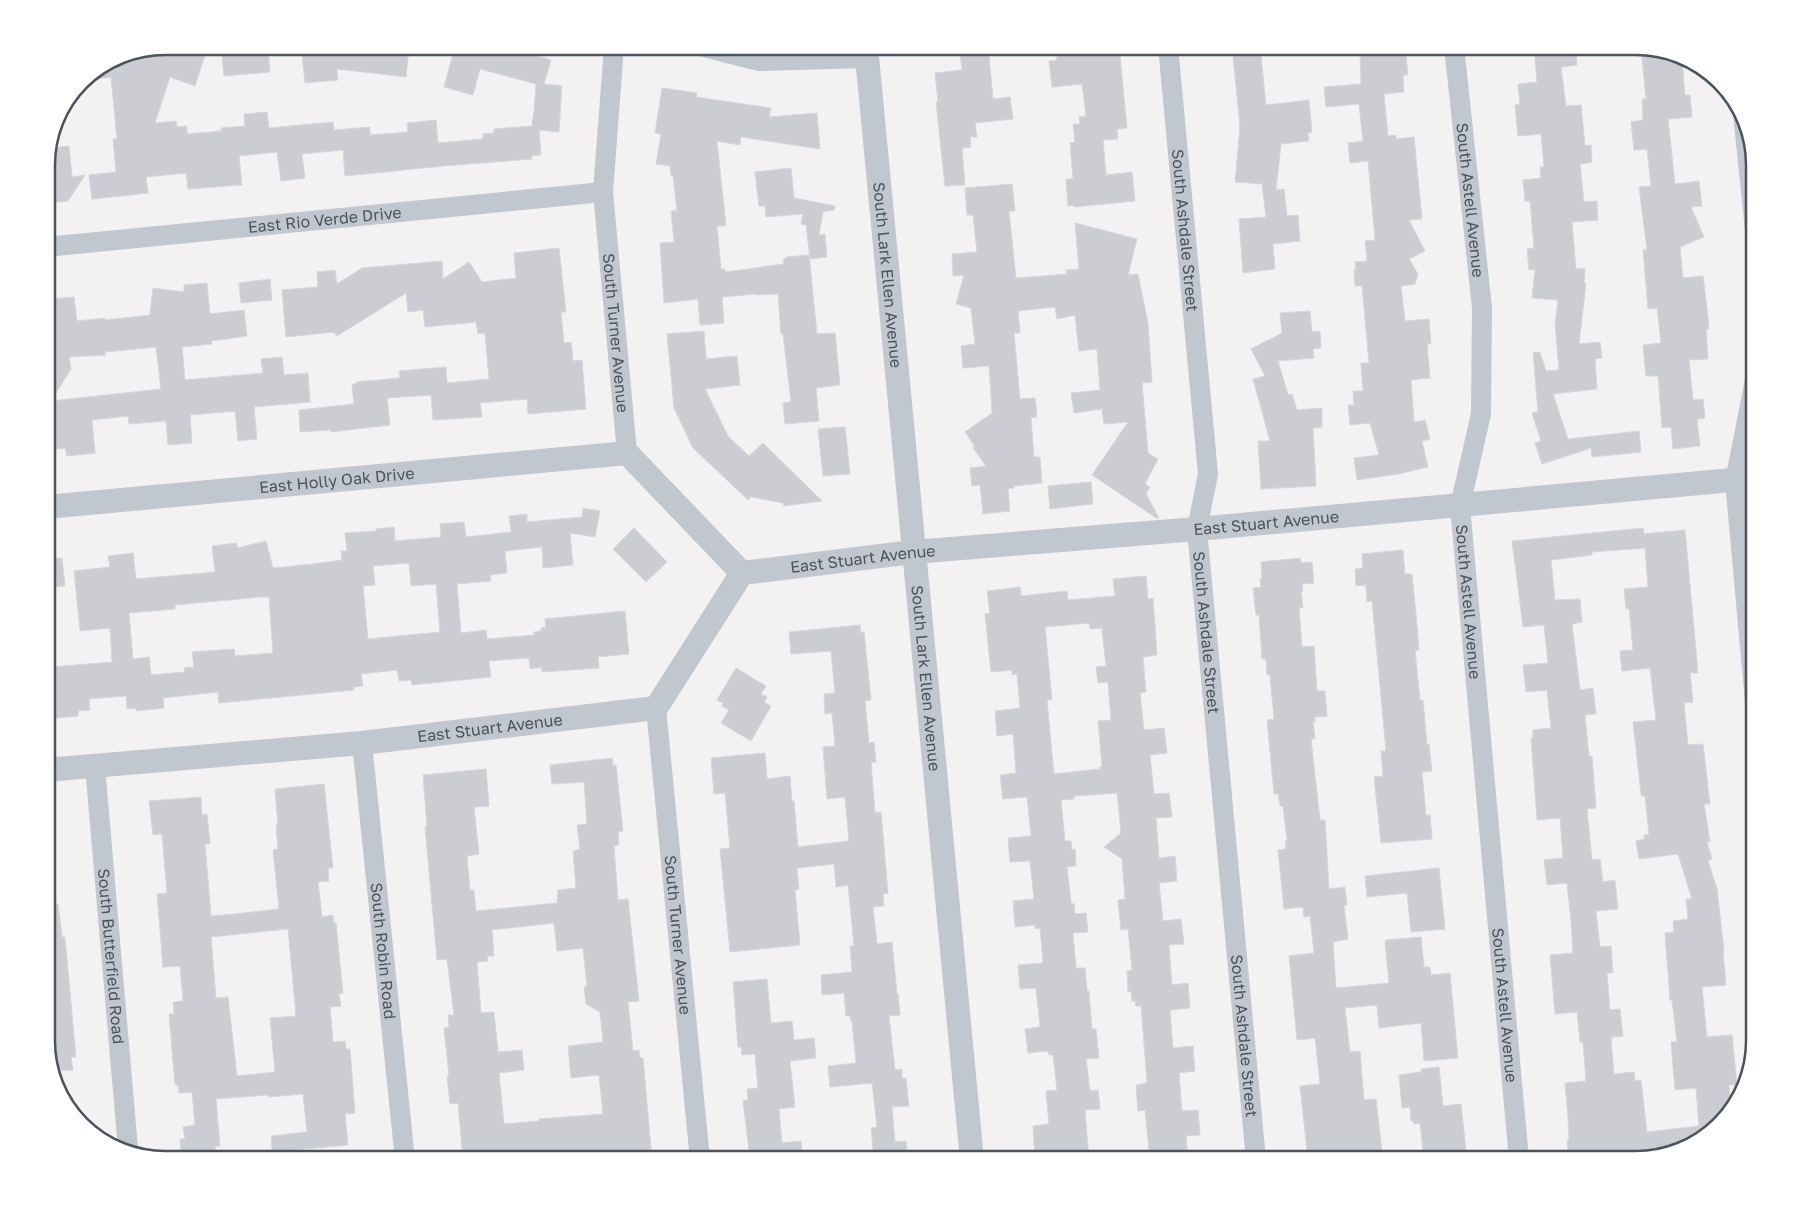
<svg xmlns="http://www.w3.org/2000/svg" width="1801" height="1206" font-family="'Golos Text',sans-serif">
<rect width="100%" height="100%" fill="#f3f1f1"/>
<!-- building -->
<path fill="#cccdd3" stroke="#d6d7db" fill-rule="evenodd" d="M165 46H203V50L207 49 195 86 170 77 155 123 176 121 177 127 187 126V134L221 131V128L245 126 244 114 267 112 269 128 333 122 334 130 370 127V135L408 132 407 123 436 120 438 143 483 139V134L494 133V129L532 126 534 111H535H534L536 84 480 69 473 95 444 87 455 46H472L493 52 495 46H505L551 60 544 84 562 86 559 132 539 130 541 155 531 156 532 159 443 166 345 176 343 150 302 154 305 178 281 181 277 152 239 156 242 185 188 189 186 173 146 177 148 193 92 199 89 175 116 172 113 139H117L111 77 81 81 120 55Z
M236 46H268L270 72 224 76 221 48Z
M301 46H395L409 48 406 77 337 69 338 80 305 83Z
M959 46H988L993 99 1010 97 1013 119 975 123 977 137H970L971 147 962 148 965 185 945 186 936 102H938L935 73 962 70Z
M1056 46H1119L1127 128 1117 129 1118 139 1103 140 1106 175 1132 172 1135 201 1074 207V205L1068 206 1066 179H1073L1070 143 1075 142 1073 124H1080L1079 117 1086 116 1082 84 1052 87 1049 61 1057 60Z
M1232 46H1260L1266 105 1309 100 1312 132 1308 133 1309 141 1281 144 1276 190 1284 189 1287 216 1298 215 1300 241 1273 244 1275 269 1243 273 1239 219 1266 217 1262 184 1235 182 1240 127Z
M1365 46H1405L1408 75H1403L1404 92 1384 94 1388 136 1396 135V139L1414 137 1422 219 1409 220 1425 251 1409 259 1418 274 1415 284 1401 286 1405 321 1429 319 1431 344H1427L1430 378 1411 380 1414 422 1425 420 1430 439 1422 441 1428 467 1398 474 1357 480 1354 458 1379 455 1370 423 1350 425 1348 405H1354L1353 391H1363L1361 363H1369L1362 286H1355L1354 270 1356 269 1355 262 1367 261 1365 241 1375 240 1368 161 1350 163 1348 143 1363 141 1359 104 1326 107 1324 87 1361 84 1360 52 1366 51Z
M1534 46H1576L1577 65 1561 67 1566 106 1581 105 1585 146 1591 145 1592 162 1580 164 1584 202 1597 201 1598 220 1572 222 1576 269 1585 268 1584 283H1586L1579 344 1600 342 1602 358 1595 359 1597 389 1553 394 1568 439 1639 431 1641 452 1592 457 1591 448 1542 464 1535 443 1541 441 1532 413 1538 412 1533 353 1540 352 1546 371 1559 370 1555 323 1558 300 1532 298 1535 269 1529 270 1527 249 1534 248 1530 201H1525L1523 180 1541 178 1540 167H1544L1541 134 1518 136 1515 105 1520 104 1518 84 1537 82Z
M1641 48 1682 60 1685 95H1690L1692 117 1668 119 1675 184 1699 181 1702 206 1691 207 1704 237 1680 247 1683 278 1703 276 1707 308 1709 329H1706L1708 359 1689 360 1693 400 1703 399 1705 418 1697 419 1700 446 1673 449 1671 427 1662 428 1658 376H1646L1643 345 1661 343 1657 308 1648 309 1643 250 1647 249 1639 187 1651 186 1647 149 1634 150 1631 122 1643 120 1642 99H1646Z
M662 88 697 93 696 97 771 108 769 117 817 113 820 149 741 137 740 145 717 141 726 226H717L721 269H725V272L784 264 783 259 787 258 786 257 809 255 817 334 835 333 840 385 816 388 819 421 785 424 783 403 791 402 783 334H781L778 294 756 295V294L722 297 724 323 700 325 698 299 664 303 660 243 674 242 671 211H677L673 176H671L670 166 656 164 661 134 655 133Z
M69 146 72 177 85 175 68 201 46 203V157L49 148Z
M791 168 794 198 835 206 834 210 823 212 819 235 825 234 827 257 810 259 806 225 801 224 803 214 766 217 765 206H759L755 172Z
M1012 184 1015 211H1009L1016 278 1067 274 1066 270 1079 269 1075 223 1137 239 1128 275 1138 274 1148 323 1152 382 1142 383 1148 453 1158 459 1145 484 1150 487 1146 494 1159 518H1156L1092 475 1128 422 1104 424 1102 409 1074 413 1071 393 1100 390 1097 349 1079 351 1075 315 1057 319 1055 307 1018 311 1020 333H1014L1020 399 1035 398 1037 417 1031 418 1034 457H1040L1042 483 1014 486V488L1008 489 1010 511 983 514 980 485 972 486 970 468 986 466 973 448 975 447 965 432 992 413 989 366 963 368 961 346 975 344 971 308 956 304 964 275 953 276 952 254 977 252 973 215H967L965 188Z
M559 248 566 312H561L564 343 571 342 573 361 582 360 586 409 528 414 527 399 480 403 482 417 433 420 431 395 387 398 390 425 331 432V430L300 432 299 410 354 404 352 384H356V382L400 378 399 371 446 367 447 383 489 379 485 333 478 334 476 322 425 327 423 310 408 312 406 293 337 336 334 332 286 337 282 290 318 287 317 272 335 270 337 284 362 268 442 261 443 279 469 262 482 282 516 278 514 253Z
M270 279 272 300 241 303 239 283Z
M207 283 210 314 244 310 247 336 211 341 212 344 182 347 185 380 263 373 261 359 282 357 284 375 308 373 310 402 254 407 257 439 238 441 235 411 190 415 192 443 168 445 166 421 129 424 128 416 92 420 95 453 67 456 65 448 46 450V320L52 319 49 299 74 297 77 321 105 318V320L150 315 153 288 184 292V285ZM156 347 161 389 51 401 71 369 69 357 106 355 105 352Z
M1310 311 1312 332 1320 331 1321 348 1313 349 1314 358 1278 361 1288 395 1292 394 1297 410 1322 408V427L1313 428 1316 486 1261 489 1258 441H1270L1253 379 1265 376 1251 349 1282 333 1280 313Z
M704 331 706 359 737 356 740 385 705 389 728 436 749 456 763 443 822 501 784 506 783 503 751 497 748 500 693 448 674 408 667 334Z
M845 427 850 474 823 476 818 429Z
M1091 482 1093 504 1050 509 1048 486Z
M583 508 600 511 595 537 570 533 573 565 543 568 542 547 505 551 507 573 490 575 491 581 457 584 461 633 486 630 487 639 534 635V632L541 631V628L546 627 545 619 625 611 629 654 598 657 599 668 542 672V667L530 669 529 658 489 661 491 677 412 685 411 680 399 681 397 670 361 674 363 686 354 687V690L219 703 218 692 163 698 164 708 136 711V708L127 709 126 696 89 699 90 710 78 711V716L55 718 51 667 112 662 110 628 80 631 74 571 110 567 108 556 133 553 136 579 215 572 212 546 237 543V548L266 541 273 568 313 564 342 560 341 551H347L345 533 376 531V529L394 527 395 541 441 537 440 524 464 522 466 537 511 532 509 516 527 514V522L582 517ZM409 563 411 586 436 584 440 632 368 639 363 586 375 585 373 566ZM261 597H269L273 653 235 656 234 649 192 652 194 667 184 668 185 672 151 675 149 657 133 659 129 613 175 609V605Z
M634 528 667 562 646 582 613 549Z
M1643 528 1644 534 1685 530 1698 673H1690L1693 702 1684 703 1688 745 1703 744 1710 804H1704L1710 841 1707 842 1712 859 1708 861 1717 889 1724 951H1723L1726 985 1702 987 1707 1037 1732 1035 1737 1085H1729L1731 1111 1689 1147 1669 1152 1611 1157V1158L1597 1160H1569L1567 1140H1569L1568 1117 1565 1083 1586 1081 1583 1042H1580L1577 1012 1555 1014 1550 955 1573 953 1571 921 1567 883 1547 885 1544 860 1563 858 1560 818 1537 820 1531 738H1533V730L1551 728 1547 690 1526 692 1523 665 1548 663 1544 625 1523 627 1512 541ZM1645 548 1648 587 1624 589 1626 609 1629 608 1633 650 1620 651 1622 671 1650 668 1656 720 1633 722 1641 794 1642 796H1645L1649 834 1644 835V839L1636 841 1639 859 1678 854 1692 899H1686L1688 919 1673 921 1674 932 1665 933 1670 1000H1672L1677 1042H1671L1675 1090 1696 1088 1699 1126 1647 1132 1641 1080 1635 1081 1634 1072 1614 1074 1611 1039 1612 1037 1623 1036 1620 1009 1610 1010 1607 973H1613L1611 946 1600 947 1596 911 1618 909 1615 880 1603 882 1600 859 1592 860 1587 809 1596 808 1592 756H1589L1585 715 1596 714 1593 688 1580 690 1572 624 1582 622 1580 599 1555 600 1551 560 1592 555V552Z
M1403 550 1405 574H1412L1416 614 1419 650H1415L1420 700H1423L1427 745 1429 744 1432 771 1422 772 1426 815H1430L1432 839 1381 843 1374 777 1383 776 1381 751H1386L1372 601 1367 602 1366 585 1356 586 1355 569 1363 568 1362 554Z
M62 558 65 586 46 588V559Z
M1300 558 1301 563 1312 562 1314 583 1302 584 1303 591H1301L1303 608H1299L1302 647 1314 646 1317 691H1325L1327 716 1315 717V722L1313 721 1315 739H1311L1320 820H1325L1329 889 1345 887 1347 905 1344 906 1348 939 1333 942 1336 988 1389 983 1385 942 1386 940 1421 937 1424 967H1430L1431 975 1450 973 1458 1058 1424 1061 1421 1023 1379 1028 1377 1005 1345 1008 1350 1052 1360 1051 1364 1100 1376 1099 1383 1160H1308L1300 1086 1320 1084 1315 1038 1297 1040 1289 956 1314 953 1310 916 1304 917 1303 907 1284 909 1278 850 1286 849 1285 841H1287L1283 806H1280L1278 794H1274L1267 720 1274 719 1270 675H1267L1266 659H1262L1259 615H1256L1253 588 1261 587 1260 579 1262 578 1261 562Z
M1146 576 1148 599 1153 598 1157 655 1143 657 1146 692 1140 693 1144 730 1164 728 1167 753 1150 755 1154 794 1169 793 1172 817 1156 818 1159 858 1175 856 1177 881 1159 883 1163 921 1181 919 1184 944 1169 945 1172 985 1188 983 1190 1008 1170 1010 1173 1048 1193 1046 1195 1071 1179 1073 1182 1111 1198 1110 1200 1135 1186 1136 1188 1160H1150L1145 1110 1138 1111 1136 1085 1147 1083 1141 1006H1136L1135 1001H1132L1131 991 1128 992 1127 971 1132 970 1128 929 1121 930 1118 900 1125 899 1122 859 1104 847 1121 833 1117 793 1074 796V799L1061 800 1065 841H1071L1072 850 1075 849 1076 866 1067 867 1071 903 1074 904 1075 914 1086 913 1088 932 1073 933 1076 968H1085L1087 991H1089L1092 1029H1096L1099 1058 1086 1059 1090 1091 1098 1090 1100 1109 1085 1110 1089 1160H1035L1033 1126 1049 1124 1046 1091 1057 1090 1053 1055H1049L1048 1051 1028 1053 1025 1029 1040 1027 1036 988 1020 989 1018 965 1043 963 1040 928 1035 929V925L1015 927 1013 901 1034 899 1030 861 1010 862 1008 838 1031 836 1027 797 1003 799 1000 775 1016 773 1013 734 997 736 995 711 1020 708 1017 674 1012 675V670L991 672 985 614 990 613 987 591 1020 587 1021 596 1067 591 1068 600 1115 596 1113 579ZM1089 623 1090 629 1102 628 1106 666 1096 667 1098 683 1108 682 1111 720 1098 721 1102 766 1100 767V769L1054 774 1047 700H1052L1045 627Z
M860 625 861 633 864 632 871 700 865 701 869 743 874 742 876 762 871 763 875 813 881 812 888 893 883 894 884 906 873 907 877 944 892 942 897 994H898L900 1015 889 1016 895 1070 902 1069V1078H906L909 1106 892 1107 895 1142 906 1141 908 1160H874L871 1128 877 1127 872 1083 830 1087 828 1066 856 1063 852 1021H851L850 1016H846L844 993 822 995 821 975 852 972 850 946H854L848 885 836 887 834 864 797 868 799 889 795 890 800 945 730 952 720 849 730 848 725 793 714 794 711 758 765 753 767 779 790 776 792 801H794L798 847 849 841 845 797 827 799 823 747 835 746 832 713 825 714 824 694 835 693 831 651 791 654 789 632Z
M736 668 766 686 761 694 767 697 764 702 771 706 751 741 721 723 729 710 722 706 723 703 717 700Z
M612 758 613 766 616 765 623 831 618 832 619 845 614 846 618 900 628 899 639 1001 628 1002 633 1051 639 1050 640 1058H643L652 1160H617V1155L568 1160H463L458 1103 450 1104 447 1076H449L444 1028 449 1027 448 1015H454L447 959 437 960 425 827H427L423 775 486 769 489 806 474 807 479 854 467 856 470 890H474L476 911 557 903 558 890 576 888 573 851 580 849 577 825 587 824 584 782 552 784 550 765ZM554 923 557 951 583 948 587 987H584L586 1004 600 1012 603 1042 568 1046 571 1078 599 1075 603 1114 539 1119V1121L504 1124 499 1073 524 1070 522 1050 498 1052 494 1012 481 1013 477 962 488 961 487 956H494L492 930Z
M324 784 333 868H328L329 881 318 882 322 917 333 915 334 923H336L343 993 339 994 341 1006 330 1007 333 1042 345 1041 346 1049H350L355 1113 345 1114 348 1145 294 1150 295 1158 273 1160 271 1136 307 1132 303 1094 269 1097 268 1095 216 1099 220 1146 215 1147 216 1160H182L180 1139H185L183 1127 195 1125 192 1092 179 1093 178 1085H175L169 1014H174L173 1002 183 1001 180 966 163 967 157 894 167 893 162 834 153 835 149 801 201 797 202 815 207 814 210 844H205L211 916 235 914 279 909 273 850 278 849 276 825H278L275 789ZM288 929 296 1016 270 1018 275 1072 237 1076 228 997 216 998 211 937Z
M1439 868 1445 929 1411 932 1407 893 1367 897 1365 876Z
M46 904H58L62 937H65L76 1057H71L73 1070 53 1071 46 1049Z
M767 979 771 1023 792 1021 794 1040 814 1038 816 1058 790 1061 795 1107 779 1109 782 1143 801 1141 803 1160H750L743 1100H748L747 1089 758 1088 755 1054 742 1055 741 1047H738L733 982Z
M1439 1067 1443 1106 1461 1104 1467 1160H1424L1420 1123 1414 1124 1413 1121H1411L1410 1107 1402 1108 1399 1075 1421 1072V1069Z"/>
<g fill="none" stroke-linecap="round" stroke-linejoin="round">
<!-- minor -->
<g stroke="#c1c7ce" stroke-width="20">
<path id="s1" d="M614 46 603 192 627 453"/>
<path d="M700 46 759 61 866 58"/>
<path id="s2" d="M1168 46 1208 474 1197 529 1256 1160"/>
<path id="s3" d="M1454 46 1482 308 1481 414 1460 506 1519 1160"/>
<path d="M1743 114 1755 230"/>
<path id="s4" d="M46 247 603 192"/>
<path d="M1755 380 1735 481 1755 702"/>
<path id="s5" d="M656 708 700 1160"/>
<path id="s6" d="M362 743 405 1160"/>
<path id="s7" d="M95 766 128 1149"/>
</g>
<!-- tertiary -->
<g stroke="#c1c7ce" stroke-width="24">
<path id="s8" d="M866 46 972 1160"/>
<path id="s9" d="M46 507 627 453 742 573"/>
<path id="s10" d="M46 770 362 743 656 708 742 573 913 552 1197 529 1755 478"/>
</g>
</g>
<g text-anchor="middle" dominant-baseline="central" stroke-width="4" stroke-linejoin="round" paint-order="stroke">
<!-- street labels -->
<g font-size="16" fill="#4b535c" stroke="#fff">
<text stroke="none"><textPath href="#s3" startOffset="155">South Astell Avenue</textPath></text>
<text stroke="none"><textPath href="#s4" startOffset="280">East Rio Verde Drive</textPath></text>
<text stroke="none"><textPath href="#s2" startOffset="185">South Ashdale Street</textPath></text>
<text stroke="none"><textPath href="#s8" startOffset="230">South Lark Ellen Avenue</textPath></text>
<text stroke="none"><textPath href="#s1" startOffset="288">South Turner Avenue</textPath></text>
<text stroke="none"><textPath href="#s9" startOffset="292">East Holly Oak Drive</textPath></text>
<text stroke="none"><textPath href="#s10" startOffset="1300">East Stuart Avenue</textPath></text>
<text stroke="none"><textPath href="#s10" startOffset="895">East Stuart Avenue</textPath></text>
<text stroke="none"><textPath href="#s3" startOffset="560">South Astell Avenue</textPath></text>
<text stroke="none"><textPath href="#s2" startOffset="590">South Ashdale Street</textPath></text>
<text stroke="none"><textPath href="#s8" startOffset="635">South Lark Ellen Avenue</textPath></text>
<text stroke="none"><textPath href="#s10" startOffset="446">East Stuart Avenue</textPath></text>
<text stroke="none"><textPath href="#s5" startOffset="228">South Turner Avenue</textPath></text>
<text stroke="none"><textPath href="#s6" startOffset="209">South Robin Road</textPath></text>
<text stroke="none"><textPath href="#s7" startOffset="191">South Butterfield Road</textPath></text>
<text stroke="none"><textPath href="#s3" startOffset="965">South Astell Avenue</textPath></text>
<text stroke="none"><textPath href="#s2" startOffset="995">South Ashdale Street</textPath></text>
</g>
</g>
<!-- crop -->
<path d="M0 0H1801V1206H0ZM165 55H1636A110 110 0 0 1 1746 165V1041A110 110 0 0 1 1636 1151H165A110 110 0 0 1 55 1041V165A110 110 0 0 1 165 55Z" fill="#fff" fill-rule="evenodd"/>
<path fill="none" stroke="#4b535c" stroke-width="2.5" d="M165 55H1636A110 110 0 0 1 1746 165V1041A110 110 0 0 1 1636 1151H165A110 110 0 0 1 55 1041V165A110 110 0 0 1 165 55Z"/>
</svg>
